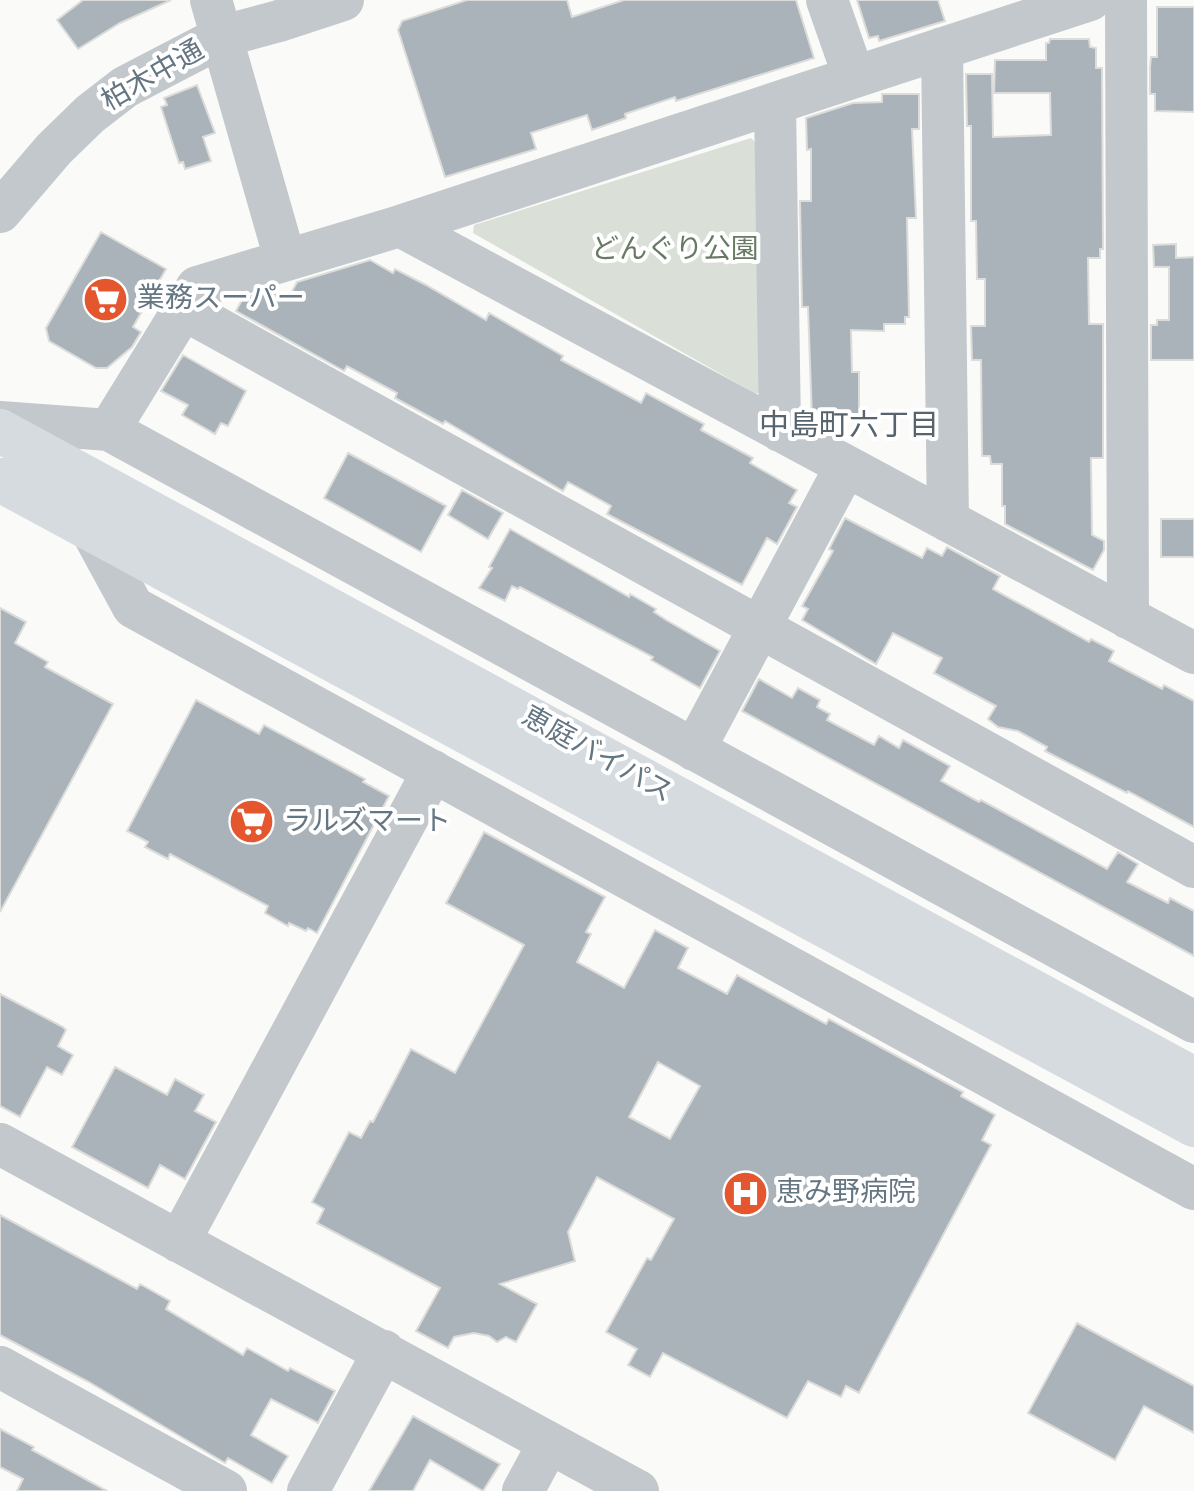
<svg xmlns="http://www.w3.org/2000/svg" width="1194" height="1491" font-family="'Alegreya Sans','Noto Sans JP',sans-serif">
<rect width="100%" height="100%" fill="#fafaf8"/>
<!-- green -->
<path fill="#dadfd7" d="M751 138 758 145 764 389 756 394 473 233 474 225Z"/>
<!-- building -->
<path fill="#aab3b9" stroke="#dcdcda" stroke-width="2" fill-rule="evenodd" d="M83 0H171L120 23 78 49 57 20Z
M467 0H567L572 17 624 0H796L814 58 676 101 675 97 625 114 626 118 592 130 587 115 531 133 536 149 445 177 398 30 402 21Z
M857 0H938L945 21 879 41 878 36 869 38Z
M1157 7H1194V112L1155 111V94H1150V67L1151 57H1157Z
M1050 39H1089L1090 47 1096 48V68H1102L1103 249H1100V258H1088L1089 324H1103V458H1091L1092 535 1104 541V550L1093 570 1005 524V506H1002V464H991L990 456H982L981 360H972L971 326H985V279H977L976 221H971V126H967L966 74H992L993 137 1051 135 1050 93H994L995 60H1046V43H1049Z
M197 85 215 133 203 137 211 161 185 169 183 162 179 163 161 107 167 105 164 98Z
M882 94H919V129H912L916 218H907L909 317H905V324H884V331L851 330 852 372H859V419H812L808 307H802L800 201H811V149L807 150 806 118 853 103 882 102Z
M101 232 166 269 133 327 141 332 132 347 107 368H96L49 341 46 328Z
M1176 244V258L1194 257V360H1151V325H1157V320H1169V267H1154L1153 245Z
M370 260 393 273 395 269 426 285 486 320 489 313 563 356 561 360 641 403 646 393 704 424 701 430 753 458 750 463 797 490 789 503 797 507 777 544 767 538 742 585 607 514 611 506 568 482 563 491 445 421 443 424 395 398 397 393 347 366 344 371 236 311 243 298 272 290 288 299 297 282Z
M183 355 246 391 228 426 221 423 215 434 182 415 188 405 161 391Z
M348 453 446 506 421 552 324 498Z
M462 490 503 513 488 539 448 515Z
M845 518 922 558 927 548 942 556 947 547 1000 576 993 589 1089 642 1091 639 1114 651 1109 661 1162 689 1164 685 1194 701V827L1128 791 1127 793 1045 751 1047 747 1018 731 998 727 988 719 996 706 934 673 942 658 893 633 876 664 802 620 808 609 802 606 833 551 829 549Z
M1161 519H1194V557H1161Z
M510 529 629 597 630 594 656 609 654 612 666 620 720 651 700 688 651 660 653 657 520 587 518 589 512 586 505 601 479 588 492 568 489 567Z
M0 608 26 622 15 643 48 662 45 667 113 704 0 912Z
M759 679 792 698 798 688 820 700 817 707 830 714 827 720 874 745 879 736 899 748 903 740 950 766 941 781 979 802 981 800 1107 869 1118 852 1138 864 1127 882 1168 903 1170 898 1194 911V956L742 711Z
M196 700 259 734 264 725 365 779 363 782 389 796 317 933 308 928 306 931 289 923 288 926 265 913 268 906 170 854 168 859 145 847 148 842 127 831Z
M484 832 605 897 586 932 591 934 577 962 624 988 655 930 688 948 678 968 727 994 737 975 826 1024 829 1019 963 1092 961 1096 995 1115 982 1140 991 1145 859 1393 846 1386 841 1397 808 1381 787 1418 663 1353 650 1377 628 1365 637 1349 606 1332 647 1258 651 1260 674 1219 597 1177 568 1232 575 1261 500 1284 537 1304 516 1342 506 1337 497 1342 489 1336 474 1333 454 1337 448 1348 416 1331 440 1288 317 1223 324 1209 312 1202 349 1132 361 1138 370 1121 373 1122 411 1049 455 1073 524 945 446 903ZM658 1062 700 1086 670 1139 629 1117Z
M0 994 63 1027 66 1030 58 1046 73 1055 62 1075 47 1067 20 1117 0 1106Z
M115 1067 167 1095 175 1079 204 1095 195 1111 216 1122 185 1179 160 1165 148 1188 72 1147Z
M0 1215 137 1289 140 1284 170 1301 166 1309 243 1355 247 1348 288 1371 290 1368 335 1391 318 1423 271 1399 251 1435 288 1456 272 1483 228 1458 225 1463 89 1382 0 1335Z
M1077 1323 1194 1386V1433L1144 1406 1115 1460 1028 1413Z
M413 1416 500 1464 483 1491 430 1460 413 1491H369Z
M0 1429 34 1447 32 1450 107 1491H17L23 1479 0 1467Z"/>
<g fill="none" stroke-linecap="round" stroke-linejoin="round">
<!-- minor -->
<path stroke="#c3c8cc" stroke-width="42" d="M211 0 285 259
M827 0 854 77
M1126 0 1128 618
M942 48 948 521
M775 103 780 431
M0 212 54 149 90 114 125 87 223 36 279 21 343 0
M400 226 1194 653
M183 309 1194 867
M0 422 109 430 1194 1022
M109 430 197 287 400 226 1090 0
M90 528 133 607 1194 1189
M694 750 846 466
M0 1144 638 1491
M179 1242 433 771
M0 1367 226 1491
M308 1491 384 1351
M523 1491 549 1443"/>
<!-- highway -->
<path stroke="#d6dbdf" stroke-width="44" d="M0 431 1194 1079
M0 480 1194 1125"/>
</g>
<!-- icons -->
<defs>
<symbol id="supermarket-disc" viewBox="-11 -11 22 22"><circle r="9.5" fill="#e4572e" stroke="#fff"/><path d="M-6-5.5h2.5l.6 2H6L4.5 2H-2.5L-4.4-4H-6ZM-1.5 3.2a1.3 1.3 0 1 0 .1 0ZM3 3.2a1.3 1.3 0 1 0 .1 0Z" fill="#fff"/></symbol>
<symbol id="hospital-disc" viewBox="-11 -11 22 22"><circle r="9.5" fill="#e4572e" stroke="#fff"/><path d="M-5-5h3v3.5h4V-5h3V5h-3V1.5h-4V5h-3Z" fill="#fff"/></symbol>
</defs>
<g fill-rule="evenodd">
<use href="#supermarket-disc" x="80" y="274" width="51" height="51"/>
<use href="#supermarket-disc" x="226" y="796" width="51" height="51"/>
<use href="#hospital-disc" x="720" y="1168" width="51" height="51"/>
</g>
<g text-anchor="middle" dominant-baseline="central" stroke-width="8" stroke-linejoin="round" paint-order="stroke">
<!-- street labels -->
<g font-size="28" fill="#657683" stroke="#fff">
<text transform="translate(153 76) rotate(-30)">柏木中通</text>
<text transform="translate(597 755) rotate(29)">恵庭バイパス</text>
</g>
<!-- park labels -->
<g font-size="28" fill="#687a64" stroke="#fff">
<text x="675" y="250">どんぐり公園</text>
</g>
<!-- poi labels -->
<g font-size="28" fill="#657683" stroke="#fff" text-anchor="start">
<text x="137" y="299">業務スーパー</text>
<text x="283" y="822">ラルズマート</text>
<text x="776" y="1193">恵み野病院</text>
</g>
<!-- neighbourhood labels -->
<g font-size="30" fill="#57646e" stroke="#fff">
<text x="849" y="426">中島町六丁目</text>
</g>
</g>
</svg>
